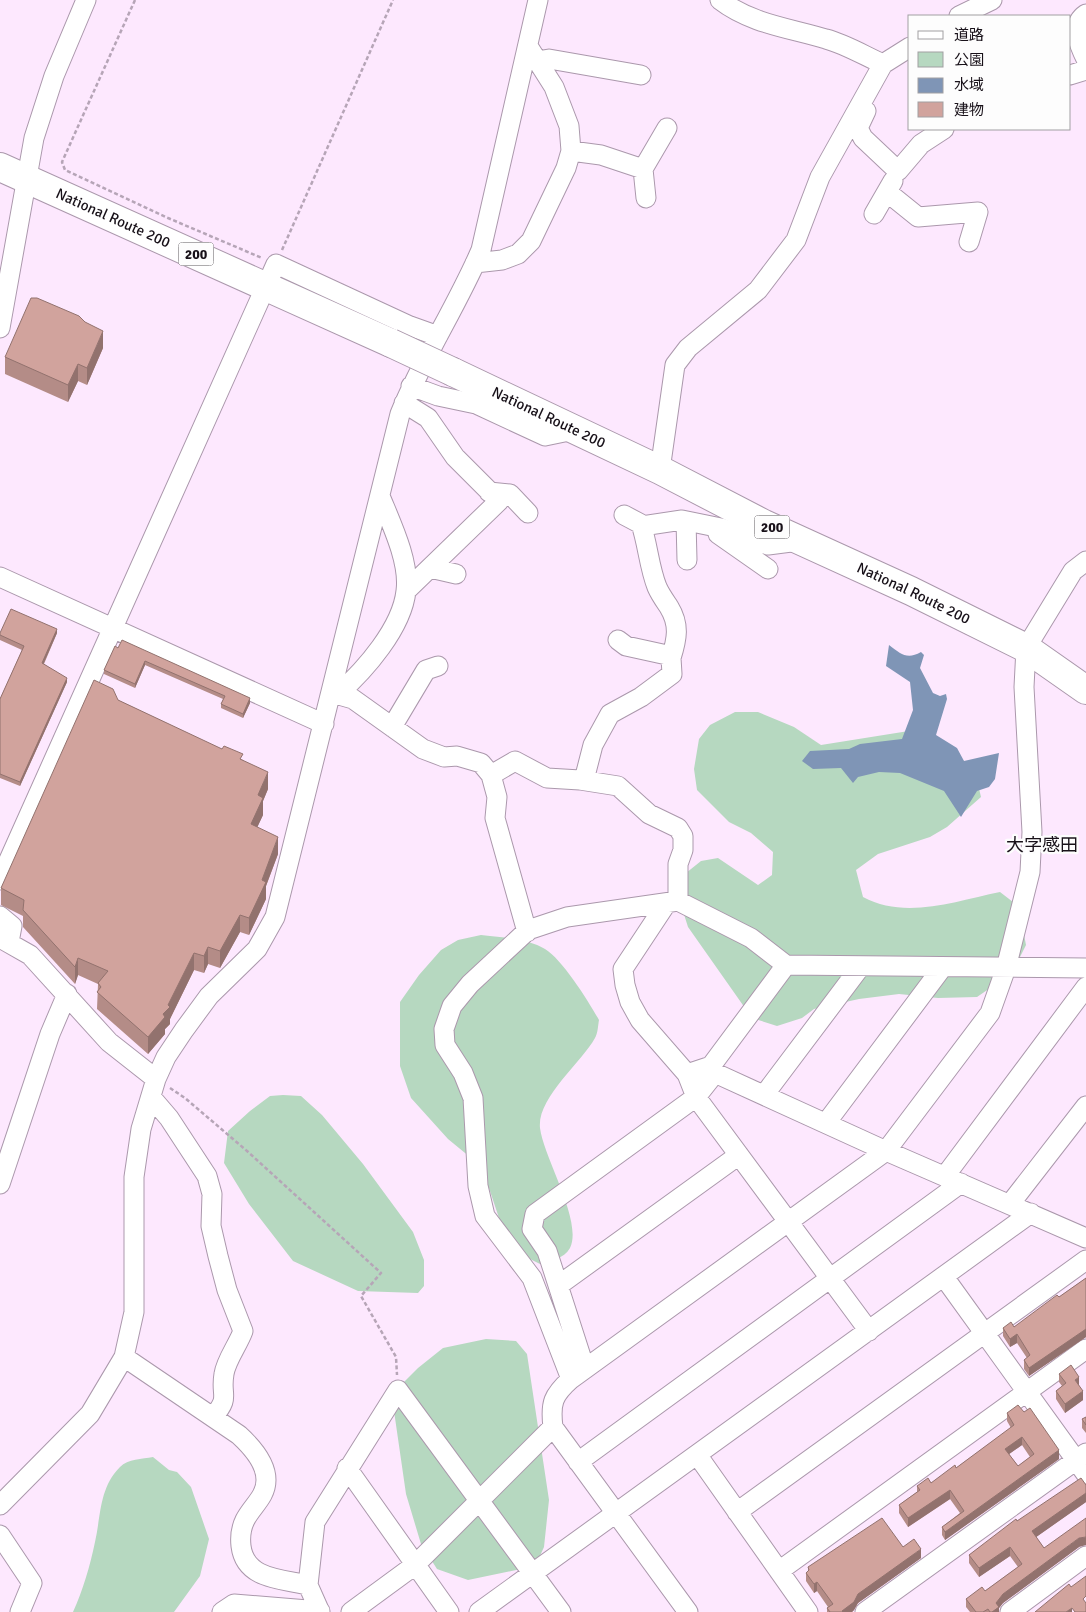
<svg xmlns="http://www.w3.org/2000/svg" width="1086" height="1612" font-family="Signika,'Noto Sans JP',sans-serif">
<rect width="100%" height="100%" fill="#fde8fe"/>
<!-- green -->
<path fill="#b6d8c0" d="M735 712H758L794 727 821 745 915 730 950 747 968 765 976 776 981 797 947 827 930 837 878 854 856 870 863 897C905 920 956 901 1000 892L1013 902 1021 919 1026 945 1018 961 996 984 977 997 938 998 899 994 859 999 814 1009 802 1018 777 1026 752 1018 688 927 681 905 686 873 701 861 718 858 758 885 772 875 773 852 751 833 729 822 697 790 694 769 699 739 710 725Z
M481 935C500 937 529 939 545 949 562 959 589 1002 599 1020 598 1025 598 1033 595 1038 581 1063 537 1098 540 1128 544 1159 583 1221 570 1248 564 1259 550 1261 540 1264L520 1254 503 1230 489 1188 476 1162 448 1139 411 1098 400 1066V1002L419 975 441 950 458 940Z
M283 1095 301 1096 322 1115 363 1164 413 1232 424 1260V1286L418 1293 358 1291 293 1261 249 1204 224 1163 228 1131 250 1111 270 1096Z
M486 1339 516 1341 527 1354 549 1500 544 1547 539 1558 521 1569 468 1580 437 1569 421 1544 406 1494 394 1411 400 1386 418 1368 443 1348Z
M153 1457 169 1470 177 1472 191 1487 209 1539 200 1576 174 1612H73C83 1590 90 1566 95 1542 101 1516 99 1488 120 1467 128 1459 142 1459 153 1457Z"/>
<!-- water -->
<path fill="#7f95b6" d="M889 645C901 654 907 660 921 652L924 655 920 668 933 693 940 696 946 694 947 699 936 735 957 748 964 761 999 753 995 779 989 787 977 791 961 817 944 791 900 773 879 772 858 777 853 783 841 768 813 769 802 761 810 751 849 749 860 744 902 739 913 710 910 682 886 666Z"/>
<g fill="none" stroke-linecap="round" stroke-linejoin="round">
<defs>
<path id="minor" d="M720 0C751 24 790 28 826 39 845 44 865 56 883 64
M1086 14C1070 25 1079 45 1086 59
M959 16 992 0
M537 61 549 59 641 75
M1070 75 1086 70
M866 111 858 128 863 138 898 171 921 144 944 129
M571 151 601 155 643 169
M887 192 918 217 978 212 969 242
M646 198 643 169 667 128
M874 214 893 181
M475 263 502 260 518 254 531 241 566 168 571 151 569 126 554 87 528 46
M272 273 276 264 410 326 438 336
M0 328 34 138 54 76 86 0
M411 386 438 396 476 404 545 436 574 430
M404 403 428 418 455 457 499 501 407 590
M660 470 675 365 688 348 758 290 796 240 820 177 883 64 910 47
M489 492 510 494 528 513
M624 515 641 524C648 545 649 567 657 587 660 594 665 601 669 607 680 625 677 639 671 658
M686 521 687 560
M642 526 682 520 721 528 768 545 799 541
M718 534 768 569
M430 568 456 574
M0 577 324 724
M332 693 353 699 423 749 444 757 457 756 481 763 491 775 497 797 495 818 527 932
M338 694C365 670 402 628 406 591 410 562 391 523 380 496
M392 727 426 670 438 666
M491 775 515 761 547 778 580 780 618 786 649 814 678 828 683 836V850L678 864V901
M584 780 593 745 610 714 641 697 672 674 671 658 667 655 626 646 618 640
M0 880 261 297
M666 904 623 969 625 985 630 1002 640 1020 687 1074 711 1066 786 965 1086 968
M0 916 12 926 9 942
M0 938 30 955 109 1042 156 1079
M711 1066 715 1073 886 1151 1086 1238
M715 1073 696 1097 869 1331
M764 1095 861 966
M151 1097 169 1118 207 1176 212 1194 211 1226 218 1256 227 1290 243 1331C238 1345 226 1360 224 1374 220 1397 231 1396 213 1417
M826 1123 942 968
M945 1176 1086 987
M0 1184 50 1034 67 994
M1010 1204 1086 1106
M944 1277 1086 1474
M559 1285 739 1155
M124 1357 239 1435C251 1446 266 1462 266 1480 266 1497 252 1506 245 1520 241 1528 240 1537 241 1546 245 1579 280 1579 308 1585
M585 1369 547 1251 532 1229 535 1214 696 1097 687 1074
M571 1379 532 1278 485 1216 478 1186 473 1098 463 1073 445 1045 444 1029 452 1006 470 984 528 930 567 917 678 901 751 938 786 965
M698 1456 808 1612
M578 1462 961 1183
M347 1468 449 1612
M0 1505 90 1414 124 1357 134 1312V1177L141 1129 156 1079 166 1057 184 1030 209 996 257 949 275 917 400 414C423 357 457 306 481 250L538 0
M737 1512 1086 1260
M0 1535 32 1583 20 1612
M779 1571 1086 1349
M222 1612 234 1604 320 1611
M320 1612 308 1585 315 1522 398 1390 561 1612
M351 1612 415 1565 553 1427
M479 1612 1031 1213
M688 1612 553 1427C550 1403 553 1395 571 1379L886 1151 990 1013 1006 968 1030 872 1032 832 1024 687 1026 648 1073 571 1086 561
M865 1612 1086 1453
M1010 1612 1086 1556"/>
<g id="highway">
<path id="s1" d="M0 167 391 343"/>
<path id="s2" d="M453 372 660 470 764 524 911 591 1026 648 1086 690"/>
</g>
</defs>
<!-- minor casing -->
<use href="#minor" stroke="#ab98ac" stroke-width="21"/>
<!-- highway casing -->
<use href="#highway" stroke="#ab98ac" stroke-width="30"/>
<!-- path -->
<path stroke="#b6a5b7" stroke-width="2.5" stroke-dasharray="4 2.5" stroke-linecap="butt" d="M135 0 62 162 65 170 168 218 262 258
M282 250 393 0
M170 1088 185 1098 247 1151 381 1273 361 1296 396 1357 397 1375"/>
<!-- minor -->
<use href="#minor" stroke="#fff" stroke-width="19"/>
<!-- highway -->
<use href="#highway" stroke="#fff" stroke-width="28"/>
<defs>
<path id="highway-bridge" d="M391 343 453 372"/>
</defs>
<!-- highway-bridge casing -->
<use href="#highway-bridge" stroke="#ab98ac" stroke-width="30" stroke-linecap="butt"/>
<!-- highway-bridge -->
<use href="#highway-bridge" stroke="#fff" stroke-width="28"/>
</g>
<!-- wall -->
<path fill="#b48c87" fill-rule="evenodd" d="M103 348 87 385 78 381 68 402 5 374V357Z
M0 633H57L44 664 67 682 20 786 0 778V699L22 650 0 640Z
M118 648 250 703 243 718 221 708V704L223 699 145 665 135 688 104 674V670Z
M118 700 243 760 268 789 263 801V815L257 827 278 854 266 886V899L249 935 240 932 220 968 208 964 204 973 194 970 170 1019V1024L165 1029V1034L148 1054 97 1009 98 984 78 975 75 984 23 927V916L1 905V888Z
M1086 1278V1337L1029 1376 1024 1369V1360L1027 1358 1017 1343 1010 1347 1003 1336V1328L1014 1327 1059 1297Z
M1059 1374 1079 1385 1083 1400 1065 1413 1056 1399V1391L1062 1386 1059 1382Z
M1007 1413 1059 1459 945 1540 942 1535V1527L960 1513 950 1499 908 1527 899 1513V1505L917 1492V1486L931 1483 956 1468 1011 1428 1007 1421ZM1022 1445 1030 1457 1018 1466 1009 1454Z
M1086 1417V1433L1082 1428V1419Z
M1086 1485V1502L1036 1537 1044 1548 1079 1547 1003 1603 999 1608V1612H970L966 1607V1599L985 1591 1018 1567 1010 1556 979 1577 969 1563V1555L1017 1521Z
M903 1547 921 1558 858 1603 854 1610 852 1612H827V1608L828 1607 817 1591 814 1593 806 1581V1573L808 1571V1567Z"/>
<!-- shaded-wall -->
<path fill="#92726e" d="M103 331V348L87 385V368Z
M78 364V381L68 402V385Z
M57 629V633L42 667V663Z
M145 661V665L135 688V684Z
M67 678V682L20 786V782Z
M250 698V703L243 718V714Z
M268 772V789L263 801V815L251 841V824L258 795Z
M278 837V854L266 886V899L249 935V918L262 880Z
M240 915V932L220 968V951Z
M208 947V964L204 973V956Z
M194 953V970L170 1019V1024L165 1029V1034L148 1054V1037L168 1005Z
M78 958V975L75 984V967Z
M1086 1329V1337L1029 1376V1368Z
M1017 1334V1343L1010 1347V1339Z
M1079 1377V1386L1075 1380Z
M1083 1391V1400L1065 1413V1404Z
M1022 1437V1445L1005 1457V1449Z
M1059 1450V1459L945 1540V1532Z
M950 1490V1499L908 1527V1518Z
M1086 1493V1502L1032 1540V1531Z
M1086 1537V1545L1079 1547 1003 1603 999 1608V1612H992L996 1603 1003 1594 1079 1538Z
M1010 1547V1556L979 1577V1568Z
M921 1549V1558L858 1603 854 1610 852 1612H842V1611L858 1594Z
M817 1582V1591L814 1593V1584Z
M1072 1608V1612H1066Z"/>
<!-- building -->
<path fill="#d1a39d" stroke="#92726e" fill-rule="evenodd" d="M31 298H37L79 316 85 322 103 331 87 368 78 364 68 385 5 357Z
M11 609 57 629 42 663 67 678 20 782 0 774V699L24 646 0 635V633Z
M122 640 250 698 243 714 221 704 225 696 145 661 135 684 104 670 115 646 118 648Z
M94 680 113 689 118 700 222 749 224 746 243 754 240 759 268 772 258 795 263 798 251 824 278 837 262 880 266 882 249 918 240 915 220 951 208 947 204 956 194 953 168 1005 170 1007 163 1014 165 1017 148 1037 97 992 101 987 98 983 108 971 78 958 75 967 23 910 24 900 1 888Z
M1086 1278V1329L1029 1368 1024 1360 1030 1355 1017 1334 1010 1339 1003 1328 1011 1322 1014 1327 1057 1295 1059 1297Z
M1071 1365 1079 1377 1075 1380 1083 1391 1065 1404 1056 1391 1066 1383 1059 1374Z
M1018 1405 1024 1412 1030 1408 1059 1450 945 1532 942 1527 964 1511 950 1490 908 1518 899 1505 920 1490 917 1486 928 1478 931 1483 955 1465 956 1468 1014 1425 1007 1413ZM1022 1437 1034 1454 1018 1466 1005 1449Z
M1086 1417V1425L1082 1419Z
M1081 1478 1086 1485V1493L1032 1531 1044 1548 1086 1518V1537L1079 1538 1003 1594 996 1603 999 1607 992 1612H990L988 1609 983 1612H976L966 1599 982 1587 985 1591 1022 1564 1010 1547 979 1568 969 1555 1016 1519 1017 1521Z
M882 1518 903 1547 914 1539 921 1549 858 1594 854 1602 842 1611 843 1612H830L827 1608 833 1604 817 1582 814 1584 806 1573 809 1570 808 1567Z
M1086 1576V1596L1083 1599 1086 1603V1612H1075L1072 1608 1066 1612H1035L1069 1584 1071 1587Z"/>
<g text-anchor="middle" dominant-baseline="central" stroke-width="4.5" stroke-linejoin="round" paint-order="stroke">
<!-- shield labels -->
<g fill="#fdfdfd" stroke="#5d585d" stroke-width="1">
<rect x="178.5" y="242.5" width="35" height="23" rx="4"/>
<rect x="754.5" y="515.5" width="35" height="23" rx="4"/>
</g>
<g font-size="14" font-weight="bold" fill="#181119">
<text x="196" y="254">200</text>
<text x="772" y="527">200</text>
</g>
<!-- street labels -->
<g font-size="15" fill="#181119" stroke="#fdfdfd">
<text stroke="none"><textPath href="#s1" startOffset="124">National Route 200</textPath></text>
<text stroke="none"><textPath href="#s2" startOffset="106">National Route 200</textPath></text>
<text stroke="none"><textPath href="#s2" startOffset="511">National Route 200</textPath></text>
</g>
<!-- quarter labels -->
<g font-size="18" fill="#181119" stroke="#fdfdfd">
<text x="1042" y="845">大字感田</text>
</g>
</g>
<!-- legend -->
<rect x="908" y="15" width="162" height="115" fill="#fdfdfd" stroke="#a19fa2"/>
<rect x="918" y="31" width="25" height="8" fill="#ffffff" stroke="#a19fa2"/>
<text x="954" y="40" font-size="15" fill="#181119">道路</text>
<rect x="918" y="52" width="25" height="15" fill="#b6d8c0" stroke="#a19fa2"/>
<text x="954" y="65" font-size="15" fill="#181119">公園</text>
<rect x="918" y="78" width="25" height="15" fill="#7f95b6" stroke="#a19fa2"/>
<text x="954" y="90" font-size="15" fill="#181119">水域</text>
<rect x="918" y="102" width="25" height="15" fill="#d1a39d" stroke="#a19fa2"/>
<text x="954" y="115" font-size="15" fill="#181119">建物</text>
</svg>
